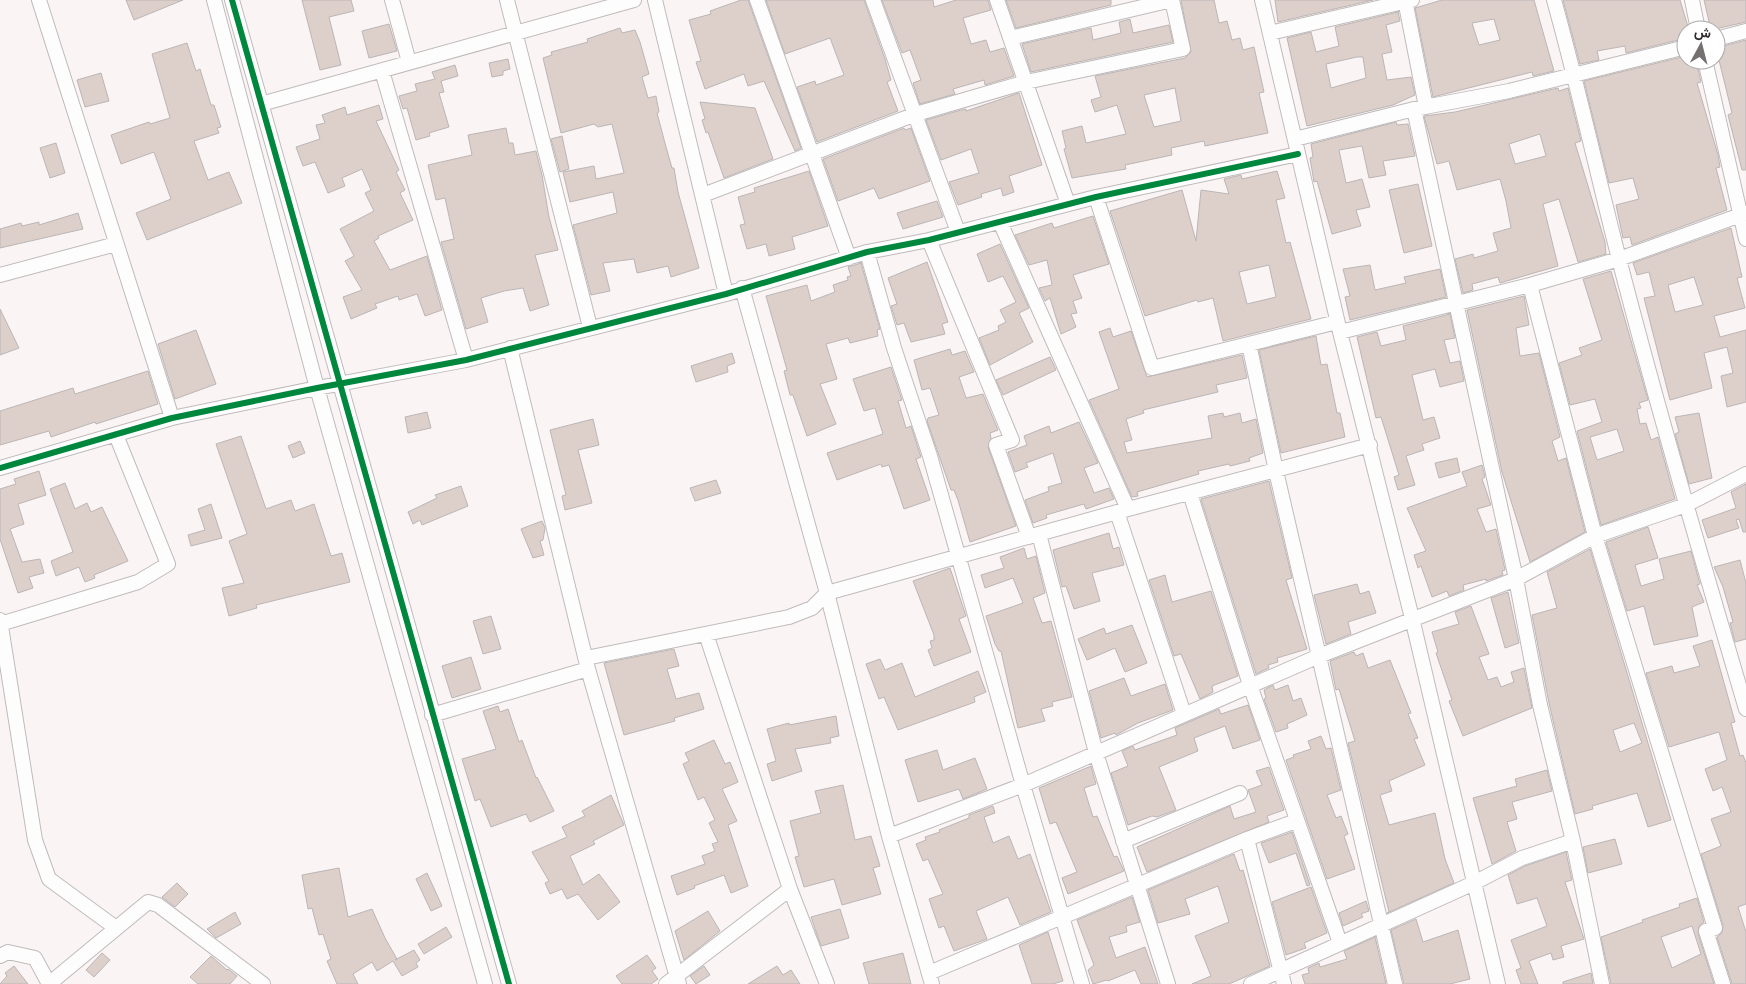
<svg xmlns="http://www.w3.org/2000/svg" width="1746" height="984" font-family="'Public Sans',Vazirmatn,sans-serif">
<rect width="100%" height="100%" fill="#fbf4f5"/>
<!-- building -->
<path fill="#ddcfca" stroke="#bbb6b6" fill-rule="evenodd" d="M126 0H183L134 20Z
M302 0H351L354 11 329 17 341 65 320 70Z
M741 0H748L801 148 795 151 764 81 748 86 744 74 705 89 696 62 701 61 689 20 711 14 710 11Z
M766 0H864L885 59 891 80 887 82 898 111 817 142 797 87 815 81 816 85 844 75 830 38 785 54Z
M882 0H933L934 7 956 0H988L991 10 963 18 971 44 986 40 990 52 1004 48 1014 76 985 85 984 80 953 89 955 94 920 104 913 83 921 80 910 50 902 53Z
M1006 0H1111V5L1016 28Z
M1181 0H1214L1219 23 1227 21 1232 40 1240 38 1243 50 1254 47 1264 92 1259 93 1268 133 1205 146 1204 141 1171 148 1172 155 1125 165 1126 169 1072 178 1064 149 1066 148 1062 131 1082 126 1086 143 1126 134 1117 105 1095 112 1091 100 1101 97 1095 76 1185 58 1191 52ZM1175 88 1181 121 1154 127 1144 95Z
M1275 0H1373L1278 22Z
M1442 0H1534L1554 71 1533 76 1532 72 1433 97 1415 8ZM1494 19 1500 40 1479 45 1472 23Z
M1563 0H1680L1689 30H1686V38L1626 53 1625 46 1597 51 1599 60 1580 64Z
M1704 0H1746V22L1711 30Z
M1398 12 1400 21 1386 25 1392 52 1382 54 1387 80 1411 77 1415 95 1393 105 1307 126 1287 38 1311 32 1316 52 1339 46 1335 27ZM1357 57H1363L1366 78 1331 88 1326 64Z
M1130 19 1133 33 1169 25 1173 42 1031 72 1022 44 1091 28 1093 40 1121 33 1119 22Z
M389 24 397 51 369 58 362 31Z
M620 28 622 33 635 30 640 42 649 74 642 77 648 98 656 96 659 112 657 113 666 147 672 168H674L678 192 699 268 671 277 668 266 637 273 634 259 603 263 610 291 591 295 573 225 617 213 613 192 570 202 563 172 594 166 596 179 624 173 612 124 598 127 594 124 561 133 543 58 552 55 551 52 588 42 587 39Z
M1746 40V170H1742L1728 115 1732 113 1716 48Z
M187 43 196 71 200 69 211 105H214L221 127 217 128 219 133 194 141 208 180 229 172 242 203 147 240 136 213 171 199 154 152 121 164 111 135 149 122 150 124 170 118 152 54Z
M1686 56V60H1696L1701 82 1697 83 1718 155 1720 167 1716 168 1727 210 1632 245 1630 237 1623 238 1616 205 1639 199 1633 178 1609 183 1584 81Z
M508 59 510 69 503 71V75L492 77 489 63Z
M455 65 458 76 441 81 444 92 439 93 449 127 429 133 430 136 416 140 407 108 403 109 399 96 417 91 415 84 435 79 432 72Z
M101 73 109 101 85 107 77 80Z
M1558 88 1559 91 1568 88 1581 141 1575 143 1605 242 1606 254 1578 262 1559 199 1543 204 1558 266 1500 283 1498 277 1472 284 1473 290 1463 293 1455 259 1473 254 1474 258 1498 251 1493 233 1511 228 1506 201 1500 179 1457 190 1449 161 1437 164 1424 116 1455 112ZM1540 134 1546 156 1515 164 1509 144Z
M1019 93 1042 165 1009 176 1014 192 1003 196 1001 188 981 194 982 197 958 205 949 182 979 173 971 149 941 160 926 120 961 110 966 109V111Z
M700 102 755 108 773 159 724 178 708 132 706 133 702 120 705 119Z
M379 105 383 119 376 121 399 170 396 172 405 190 400 193 413 220 378 236 379 238 374 241 390 270 427 256 442 310 425 316 417 294 399 300 398 296 375 304 377 308 351 319 343 297 362 290 345 261 354 256 340 229 374 211 365 193 371 190 362 169 342 178 345 186 328 193 315 162 303 166 296 147 320 139 316 125 325 123 322 115 345 107 347 115Z
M1396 122 1397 125 1408 124 1415 156 1383 161 1386 175 1369 178 1362 146 1339 150 1346 183 1362 179 1370 207 1356 210 1361 226 1332 234 1317 181 1314 182 1310 158 1313 157 1311 144Z
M506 128 509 143H513L515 155 536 151 542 175 549 217 558 250 535 255 549 305 530 311 523 288 504 291 481 298 488 322 466 329 441 242 454 239 445 198 436 200 428 165 472 155 468 135Z
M904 128 905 130 911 128 930 181 879 199 874 188 838 201 823 159Z
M562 136 569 169 560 172 551 139Z
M56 143 65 173 50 178 40 148Z
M809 171 828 226 792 237 795 249 769 256 766 244 747 249 740 225 745 224 738 197 755 192 754 188Z
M1277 171 1285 198 1276 200 1286 243 1290 242 1311 319 1223 341 1213 298 1198 302 1197 300 1145 316 1110 211 1182 190 1196 241 1201 190 1229 194 1224 179 1241 175 1242 179ZM1269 265 1276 297 1247 304 1239 272Z
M1418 184 1432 246 1404 253 1389 190Z
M937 201 943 217 903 229 897 213Z
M78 213 83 229 0 248V229L21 223 22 226 39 222V225Z
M1093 216 1109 264 1073 275 1082 298 1073 301 1077 313 1071 314 1076 327 1061 334 1050 298 1045 301 1039 288 1052 285 1047 260 1029 265 1015 235 1052 223 1054 228Z
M1731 228 1742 277 1737 278 1745 308 1714 316 1720 337 1746 330V402L1727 407 1721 376 1733 373 1727 347 1704 353 1712 388 1670 400 1644 298 1655 296 1649 272 1637 275 1633 263ZM1694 277 1703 305 1675 312 1668 285Z
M1000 244 1029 308 1019 313 1033 342 990 365 979 338 999 330 998 326 1006 322 1000 310 1016 302 1003 276 988 282 977 254Z
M927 262 948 322 942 324 945 334 911 342 904 323 897 325 891 306 897 304 888 278Z
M861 263 880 329 877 330 878 336 850 343 848 338 826 344 837 379 820 384 836 424 807 436 793 395H790L784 371 787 370 766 296 807 285 811 301 835 292 833 285 848 280 847 277 851 276 848 267Z
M1370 265 1375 290 1406 283 1404 277 1440 269 1446 297 1350 320 1345 297 1350 296 1343 269Z
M1611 271 1648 400 1639 403 1641 408 1637 409 1640 424 1646 423 1651 440 1658 437 1675 499 1601 525 1577 431 1602 422 1595 399 1570 405 1559 363 1582 355 1579 348 1602 340 1583 279ZM1617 429 1624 451 1597 460 1590 437Z
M1524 296 1529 325 1516 328 1520 356 1539 353 1560 437 1552 441 1558 461 1566 458 1585 532 1530 562 1502 472 1467 310Z
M0 309 19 348 0 355Z
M1450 314 1455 338 1444 340 1450 363 1460 361 1464 381 1440 387 1435 369 1412 375 1423 420 1434 417 1440 438 1422 444 1424 450 1406 456 1415 485 1398 490 1394 477 1399 475 1381 417 1376 418 1357 337 1377 332 1381 346 1406 340 1403 326Z
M1110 328 1113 337 1131 331 1147 377 1242 355 1247 378 1216 385 1218 392 1143 410 1144 413 1126 419 1132 440 1124 442 1127 453 1212 438 1208 416 1223 413 1224 417 1240 413 1242 423 1256 419 1263 453 1249 458 1250 461 1230 466 1229 464 1198 471 1199 474 1137 492 1138 496 1132 497 1089 400 1119 389 1099 332Z
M196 330 216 384 175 399 158 344Z
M1316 336 1321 365 1327 364 1337 413H1340L1345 437 1281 453 1259 350Z
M950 349 952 355 965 351 974 372 959 377 966 398 983 394 998 430 990 433 991 438 988 447 1016 526 970 542 958 500 954 490H951L927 421 928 418 939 415 930 388 922 390 914 360Z
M732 353 735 363 727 366 728 372 696 382 691 366Z
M1050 357 1056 370 1003 395 996 380Z
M891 367 902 400 898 401 906 428 911 426 921 457 916 459 930 500 904 509 889 465 882 467 881 464 837 480 827 453 883 434 875 408 864 411 853 379Z
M148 371 158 404 96 424 95 422 51 437 49 431 0 445V411L73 388 75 394Z
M427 412 431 428 408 433 405 417Z
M1699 413 1712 478 1689 484 1675 434 1679 432 1675 417Z
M593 419 599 445 578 450 592 503 565 510 562 496 566 495 550 430Z
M1079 422 1098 463 1084 468 1094 493 1109 488 1114 499 1086 509 1084 504 1046 515 1047 518 1033 523 1025 500 1049 491 1048 487 1062 483 1053 453 1026 463 1028 467 1015 472 1008 452 1027 445 1024 436 1049 426 1051 433Z
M241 436 266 509 291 500 295 511 314 504 331 556 342 553 350 582 256 605 257 608 229 616 222 588 244 583 229 541 247 534 216 444Z
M300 441 305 453 293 458 288 446Z
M1457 458 1460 472 1439 478 1435 463Z
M1482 465 1485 477 1482 479 1491 505 1477 509 1486 532 1496 529 1505 570 1502 571 1503 575 1486 581V579L1463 585 1464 590 1449 596 1447 591 1432 597 1421 566 1418 568 1414 555 1426 551 1407 508 1467 486 1462 472Z
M39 471 46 495 18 504 24 524 10 529 22 562 40 559 44 573 29 577 33 588 18 593 0 539V489L16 484 14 479Z
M716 480 721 493 695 501 690 488Z
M1269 481 1292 578 1286 580 1307 649 1277 658 1278 662 1268 665 1269 668 1256 674 1201 499Z
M65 483 75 509 87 503 91 512 102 507 128 561 94 575 95 578 85 582 79 567 56 576 51 561 73 552 50 489Z
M1746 484V532H1743L1739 519 1736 520 1739 528 1708 538 1702 520 1736 508 1731 492Z
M461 486 468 506 422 525 420 520 413 524 408 512 437 498 435 495Z
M211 504 222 538 191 546 188 535 205 530 198 509Z
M542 521 545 528 543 540 540 541 544 555 533 558 521 529Z
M1648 527 1658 558 1635 565 1641 586 1664 579 1659 559 1691 551 1700 584 1697 585 1704 602 1692 607 1698 636 1654 645 1644 606 1627 611 1606 542Z
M1109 533 1113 549 1119 547 1124 565 1092 573 1100 601 1074 609 1066 586 1062 587 1053 550Z
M1024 548 1027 559 1036 556 1045 593 1033 598 1042 623 1051 621 1072 697 1052 702 1053 706 1041 709 1045 721 1018 728 1001 651H999L995 644 986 616 1023 603 1013 578 985 588 981 575 1004 568 1000 557Z
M1590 549 1671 820 1648 827 1637 793 1592 806 1593 809 1575 814 1549 703 1532 615 1557 608 1547 572ZM1634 723 1642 743 1620 752 1613 730Z
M1740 560 1746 583V639L1735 642 1730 623 1733 622 1723 587 1714 567Z
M950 568 966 616 959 619 971 652 934 666 928 650 932 648 930 641 934 640V635L913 581Z
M1165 575 1172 602 1211 591 1238 676 1212 686 1213 692 1200 699 1181 654 1174 656 1150 583 1149 580Z
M1357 584 1360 594 1369 591 1376 613 1348 622 1351 634 1326 644 1314 595Z
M1508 592 1519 643 1505 648 1491 598Z
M1471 606 1489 654 1479 657 1488 680 1497 677 1501 687 1514 682 1511 672 1524 668 1532 708 1463 736 1449 701 1452 700 1436 653 1438 652 1432 632 1459 624 1455 612Z
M491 616 501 649 483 654 473 621Z
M1132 625 1147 663 1125 672 1115 648 1087 660 1078 639 1104 628 1106 634Z
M1712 640 1735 722 1731 723 1740 756 1743 755 1746 763V904L1738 907 1746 932V984H1732L1717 937 1722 933 1723 925 1701 854 1721 846 1711 819 1731 812 1722 787 1713 791 1705 769 1727 760 1719 732 1669 747 1646 673 1672 666 1674 673 1700 666 1693 646Z
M674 649 679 666 667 669 676 699 699 693 704 709 674 718 675 721 624 735 604 663Z
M1354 652 1356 656 1363 653 1368 668 1390 660 1411 713 1408 714 1418 738 1414 739 1425 765 1389 781 1392 791 1380 795 1389 825 1435 813 1445 859 1454 883 1387 913 1389 912 1348 743 1355 741 1339 689 1336 690 1330 661Z
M471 657 481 689 452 698 442 666Z
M880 659 885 670 902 663 915 697 978 671 986 692 974 697 975 702 898 730 884 697 879 699 866 664Z
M1124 678 1131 696 1165 684 1173 710 1138 723 1116 735 1115 733 1101 738 1089 691Z
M1273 685 1275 690 1288 685 1293 701 1301 698 1307 715 1287 724 1288 728 1276 732 1264 699 1266 698 1264 690Z
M1248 705 1260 740 1233 749 1225 726 1194 738 1198 751 1159 767 1176 810 1157 817 1152 816 1128 825 1111 773 1128 766 1122 751 1133 746 1135 750 1177 735 1175 728 1219 709 1221 714Z
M498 706 500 712 508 709 519 742 522 740 536 778 537 777 554 811 530 822 526 814 491 827 480 799 475 801 462 759 496 749 483 711Z
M836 716 839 736 830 738 831 743 795 749 802 771 772 781 767 764 776 761 767 729 789 723V725Z
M1321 736 1326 749 1331 748 1341 790 1327 795 1336 818 1341 816 1348 834 1344 836 1355 869 1327 879 1286 760 1294 757 1293 755 1311 749 1308 741Z
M714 740 725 764 730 762 738 782 722 789 737 821 728 825 748 886 731 893 724 875 694 886 695 888 677 895 671 876 705 864 702 856 715 851 712 844 718 842 709 823 715 820 704 797 698 800 683 764 689 761 685 753Z
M937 750 943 770 975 758 987 789 963 799 959 789 918 802 905 760Z
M1091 766 1096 784 1084 788 1093 817 1097 816 1114 857 1117 856 1124 871 1068 894 1062 878 1077 872 1056 822 1050 824 1039 788Z
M1269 767 1284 810 1267 816 1269 822 1147 872 1137 847 1230 806 1234 819 1256 812 1248 790 1262 785 1256 771Z
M1547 770 1552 791 1512 802 1517 819 1507 822 1516 851 1492 864 1473 798 1517 786 1515 779Z
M843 785 855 840 871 836 880 866 873 868 881 894 842 905 834 879 804 887 795 857 799 856 790 821 821 813 815 791Z
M611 795 624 825 593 841 595 844 570 856 583 885 599 874 620 902 598 920 578 894 567 899 562 889 550 894 545 883 549 881 532 852 567 837 562 827 585 816 582 811Z
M993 806 995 813 984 817 993 843 1009 836 1018 859 1030 854 1051 912 1020 925 1008 897 976 911 987 939 954 951 944 926 939 928 929 899 943 894 928 859 923 861 916 844 926 840 925 837 940 832 939 830 969 818V815Z
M1292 832 1310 885 1307 886 1296 853 1269 863 1261 843Z
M1615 839 1622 864 1588 873 1583 847Z
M1566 852 1572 880 1565 882 1584 939 1561 946 1564 957 1553 960 1551 953 1529 961 1538 984H1521L1516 970 1521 968 1511 940 1547 926 1537 898 1517 904 1508 875 1525 866Z
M1234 854 1240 871 1243 870 1270 966 1229 984H1192L1211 976 1195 936 1229 922 1218 886 1185 899 1190 914 1158 923 1148 890Z
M339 868 348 917 372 909 385 938 397 959 395 960 414 950 420 960 416 963 418 967 402 976 393 961 377 971 372 962 353 974 358 984H337L327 961 331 959 323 934 319 935 312 908 308 909 302 875Z
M427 873 442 906 431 911 416 879Z
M177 883 188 894 175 907 162 897Z
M1311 887 1327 933 1304 943 1306 948 1286 955 1272 902Z
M1132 897 1140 922 1126 926 1127 932 1109 937 1116 958 1145 947 1158 984H1141L1135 970 1108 981 1107 980 1093 984 1088 970 1094 965 1077 920Z
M1697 898 1704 922 1699 926 1698 934 1714 984H1611L1601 937 1643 922 1642 920 1680 907 1679 904ZM1692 926 1701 954 1672 968 1661 937Z
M1366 901 1369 911 1361 914 1363 917 1343 926 1339 913Z
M840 909 849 938 821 946 811 917Z
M708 911 720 931 684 960 675 931Z
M235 912 241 924 216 938 207 929Z
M1416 919 1423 942 1458 930 1470 979 1450 984H1404L1391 930Z
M446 927 452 937 424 954 418 944Z
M1048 932 1063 981 1053 984H1032L1019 945Z
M1375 937 1386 984H1305L1302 975 1309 973 1308 968 1319 963 1320 967 1347 959 1344 951Z
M102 953 110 960 94 977 86 970Z
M903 953 911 984H869L863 963Z
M647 955 656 968 652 971 658 979 651 984H622L616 976Z
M211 956 227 970 228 969 237 976 230 984H198L190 977Z
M14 966 28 984H0L7 976 5 973Z
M704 966 710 975 696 984 690 976Z
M777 966 783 975 791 970 800 984H748Z
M1591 973 1593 984H1563V982Z"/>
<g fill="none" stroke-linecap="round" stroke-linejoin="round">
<defs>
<path id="minor" d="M39 0 172 418
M214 0 317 388 485 984
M232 0 509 984
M392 0 409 62
M507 0 590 327
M655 0 726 294
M757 0 849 258
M873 0 958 232
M997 0 1068 204
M1262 0 1340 332 1412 618 1498 984
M1405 0 1426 107
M1554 0C1578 86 1597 173 1619 259 1658 410 1702 560 1746 709
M1692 0 1698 30
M1270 33 1412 0
M1010 38 1172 0
M1716 39 1746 31
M1705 60 1746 239
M382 71 466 360
M261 104 634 0
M1414 109 1516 579 1540 705 1573 841 1602 984
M1295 139 1414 109 1509 91 1686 47
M703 195 916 114 1026 82 1183 49 1172 0
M1096 197 1152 368 1337 322
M1000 222 1128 509
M929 240 1012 440 996 445 1029 537
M867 252 894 348 930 456 1023 785 1082 984
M0 275 116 244
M1530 285 1595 536 1715 928 1706 931 1723 984
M742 288 827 593 889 836 932 984
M1340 332 1530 285 1619 259 1746 213
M1249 344 1276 471 1395 984
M510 348 588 669 679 984
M0 468 172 418 317 388 466 360 726 294 867 252 929 240 1096 197 1298 154
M1190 493 1250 685 1340 943
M1117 512 1184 714
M1039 534 1096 753 1168 984
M0 620 35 840 49 879 116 928
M0 624 138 582 168 564 116 435
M706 634 790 889 827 984
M586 658 789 617 812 608 827 593 1128 509 1370 445
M432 715 588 669
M889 836 1023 785 1319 656 1516 579 1595 536 1686 505 1746 474
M1247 839 1284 984
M1123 841 1240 793
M0 956 8 952 35 958 49 984
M929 973 1247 839 1296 821
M49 984 148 902 158 905 263 984
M666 984 790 889
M1251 984 1474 883 1522 858 1573 841"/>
</defs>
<!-- minor casing -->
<use href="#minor" stroke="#c0bbbb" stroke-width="16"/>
<!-- minor -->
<use href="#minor" stroke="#fefdfe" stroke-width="14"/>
<defs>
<path id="cycleway" d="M232 0 509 984
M0 468 172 418 317 388 466 360 726 294 867 252 929 240 1096 197 1298 154"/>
</defs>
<!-- cycleway casing -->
<use href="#cycleway" stroke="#fff" stroke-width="9"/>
<!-- cycleway -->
<use href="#cycleway" stroke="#00873e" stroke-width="6"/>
</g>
<!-- north arrow -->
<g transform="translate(1701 45) rotate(7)"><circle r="24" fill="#ffffff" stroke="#aba9a9"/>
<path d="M0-4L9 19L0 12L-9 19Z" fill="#767070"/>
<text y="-8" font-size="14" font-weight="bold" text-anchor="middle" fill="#2e2929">ش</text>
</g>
</svg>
